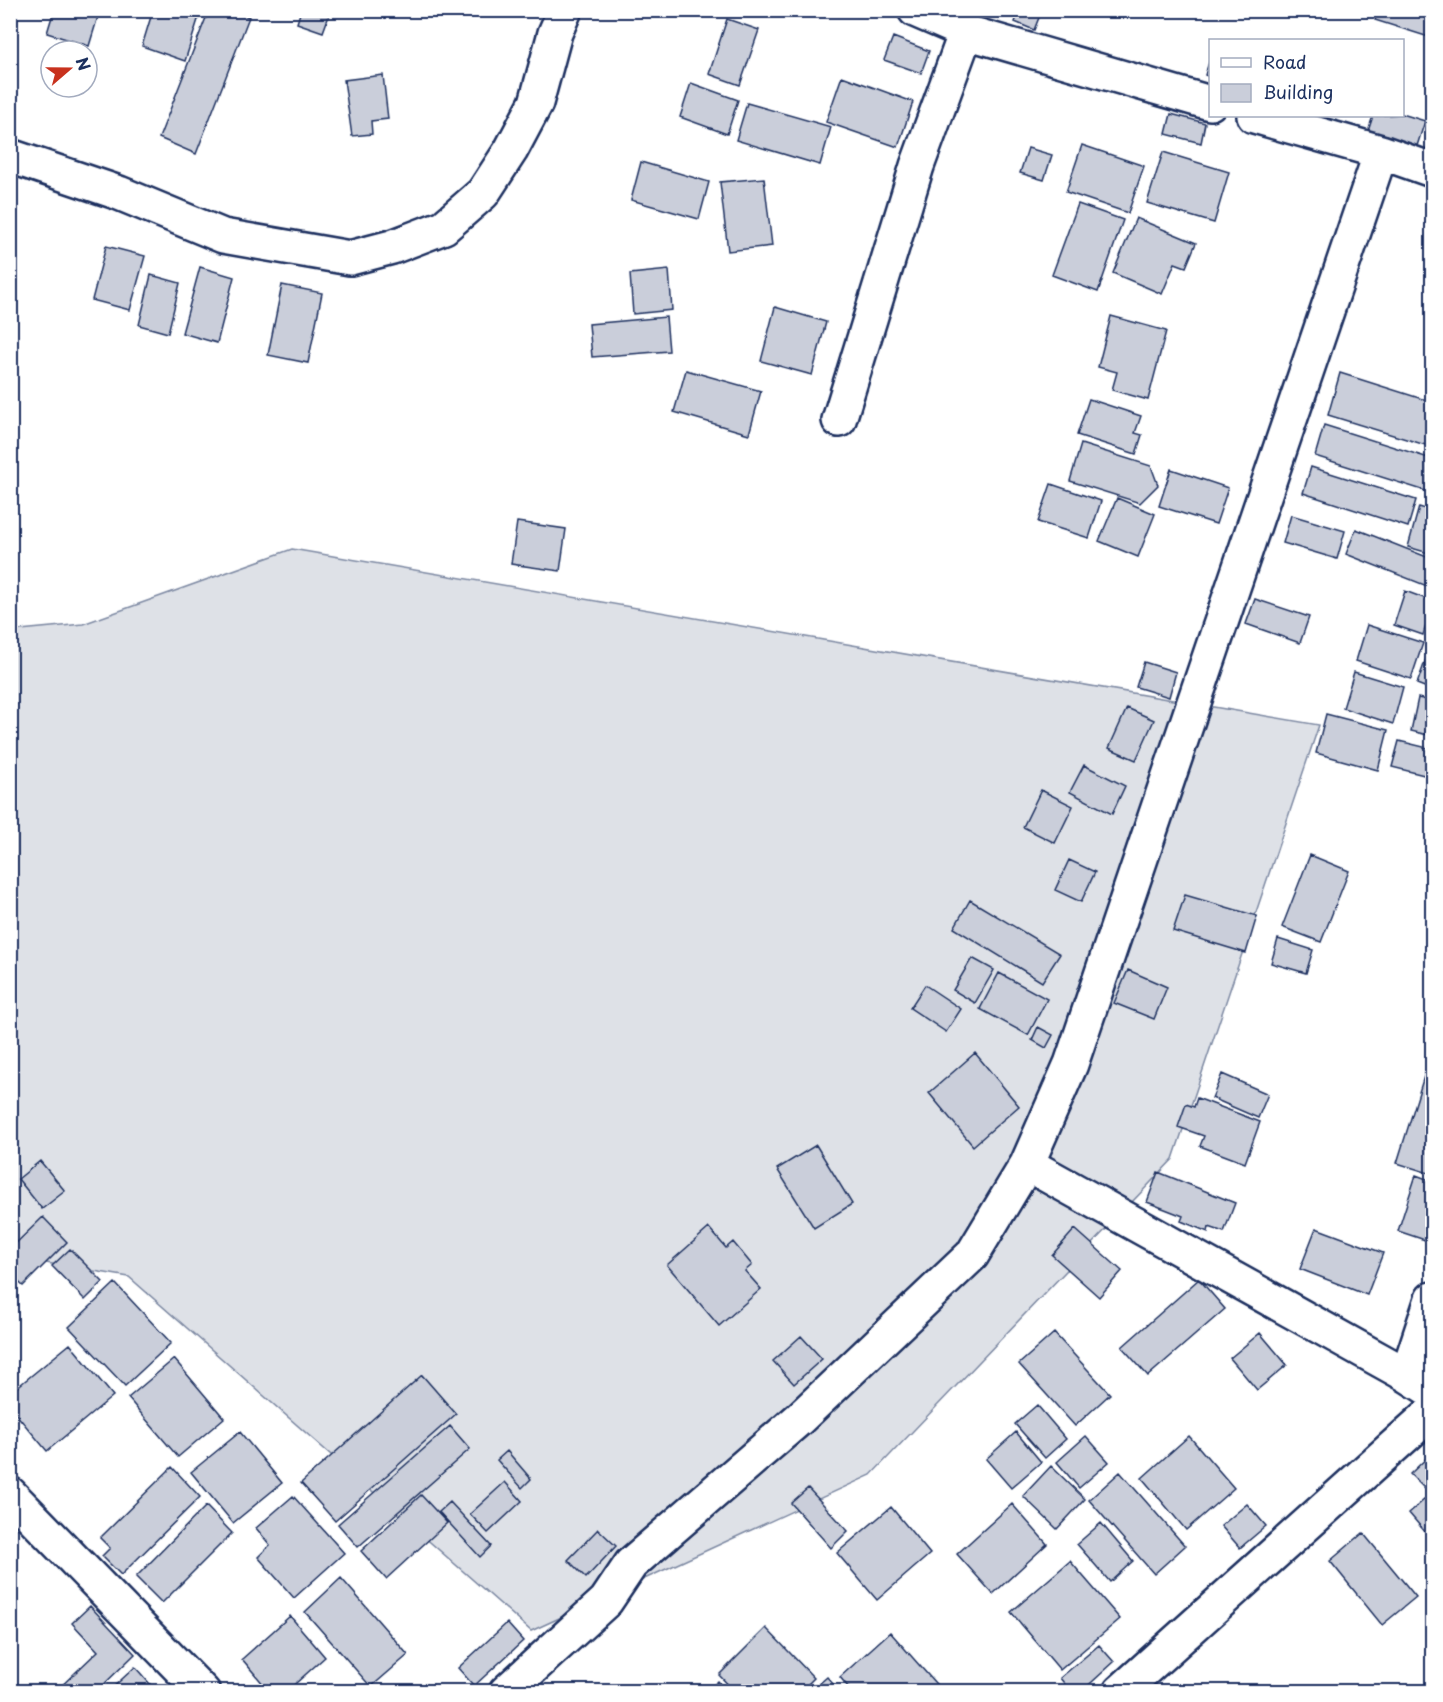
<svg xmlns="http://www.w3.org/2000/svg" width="1443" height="1702" font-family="'Playpen Sans',sans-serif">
<rect width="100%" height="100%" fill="#fff"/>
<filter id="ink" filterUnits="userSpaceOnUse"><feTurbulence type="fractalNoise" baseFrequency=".0167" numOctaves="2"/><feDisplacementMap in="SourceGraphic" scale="12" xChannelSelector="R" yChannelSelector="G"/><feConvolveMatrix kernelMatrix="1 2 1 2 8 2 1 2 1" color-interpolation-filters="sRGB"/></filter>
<g filter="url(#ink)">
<!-- grass -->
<path fill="#dee1e7" stroke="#7c88a2" stroke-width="1.5" d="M292 549 1319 725 1173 1159 871 1475 531 1631 129 1277 11 1257 10 631 83 624Z"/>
<!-- building -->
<path fill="#caceda" stroke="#1b2f5e" stroke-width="1.5" d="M54 10H100L89 46 47 33Z
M153 10H201L185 61 142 46Z
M209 10H233L249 17 196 154 159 138Z
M301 10H323L330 13 323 32 297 23Z
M1020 10H1030L1040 15 1034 30 1015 22Z
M1378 10H1432V38L1375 20Z
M727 19 759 30 740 85 709 74Z
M893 37 929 51 921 73 884 60Z
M1210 59V77L1205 75Z
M383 75 388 119 371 121 372 134 352 136 344 80Z
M842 76 913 102 898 147 826 122Z
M691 83 738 100 727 134 680 117Z
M747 103 831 127 820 165 736 140Z
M1171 114 1205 123 1201 143 1166 134Z
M1402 114 1425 121 1416 149 1367 134 1373 116Z
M1082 145 1144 166 1128 213 1066 192Z
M1028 148 1052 155 1044 180 1020 173Z
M1163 152 1229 172 1214 223 1147 203Z
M641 162 709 182 699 219 631 200Z
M764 178 772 246 728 251 720 182Z
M1078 204 1123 220 1098 292 1052 275Z
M1136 218 1196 243 1186 267 1175 263 1162 294 1113 273Z
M106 246 145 256 130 310 92 300Z
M200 267 234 277 217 343 182 333Z
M669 270 672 310 633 314 630 274Z
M151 275 180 283 168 333 139 325Z
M282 285 322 293 308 363 268 355Z
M775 307 826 322 812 375 761 361Z
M1111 316 1166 331 1148 400 1112 390 1117 372 1098 367Z
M666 317 669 351 592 357 589 324Z
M686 370 761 391 749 434 674 412Z
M1340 373 1432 402V447L1328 415Z
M1089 399 1141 416 1135 433 1142 435 1136 454 1077 435Z
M1324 425 1432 459V493L1315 456Z
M1081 444 1151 466 1158 485 1140 503 1070 481Z
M1311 467 1416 500 1408 527 1303 493Z
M1171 469 1228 488 1216 524 1159 506Z
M1051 484 1101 501 1089 538 1038 522Z
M1117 498 1155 514 1138 557 1099 541Z
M1419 507 1432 511V554L1408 547Z
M1291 515 1345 531 1337 559 1283 543Z
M517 522 566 529 560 571 511 564Z
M1356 529 1432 559V588L1346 554Z
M1405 591 1432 601V607L1423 635 1394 625Z
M1255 599 1309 617 1300 643 1246 624Z
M1367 625 1423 643 1411 679 1356 661Z
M1432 642V690L1417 684Z
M1144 662 1176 672 1169 697 1136 687Z
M1354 672 1403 687 1393 724 1343 708Z
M1418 698 1432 701V736L1411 731Z
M1127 708 1154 720 1136 760 1109 748Z
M1326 714 1388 730 1378 770 1316 753Z
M1399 741 1432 749V777L1392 767Z
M1084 765 1125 786 1112 814 1070 792Z
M1041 790 1073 806 1055 843 1023 827Z
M1310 855 1349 871 1321 942 1282 927Z
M1069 860 1095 872 1081 902 1055 890Z
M1185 895 1257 916 1246 953 1173 931Z
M970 900 1060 954 1042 982 954 928Z
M1278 939 1313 950 1306 973 1271 963Z
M972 958 994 970 975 1003 953 990Z
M1128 970 1167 987 1154 1019 1114 1003Z
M999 973 1047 999 1028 1035 980 1009Z
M925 985 961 1009 946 1032 910 1008Z
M1038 1027 1053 1035 1046 1048 1032 1040Z
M975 1053 1019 1106 973 1146 929 1093Z
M1425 1073 1432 1076V1174L1397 1163Z
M1222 1074 1268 1094 1258 1118 1212 1098Z
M1197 1098 1260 1122 1245 1163 1200 1146 1204 1136 1178 1127 1186 1104 1194 1107Z
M816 1145 852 1204 814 1228 777 1169Z
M40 1161 65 1191 42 1209 18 1179Z
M1158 1172 1235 1203 1224 1232 1209 1227 1208 1232 1181 1221 1183 1216 1147 1202Z
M1416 1175 1432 1181V1215L1425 1240 1398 1231Z
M43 1217 67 1242 23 1286 10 1274V1249Z
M709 1228 726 1248 733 1242 752 1265 745 1271 761 1289 719 1326 667 1265Z
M1316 1228 1383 1253 1367 1295 1300 1269Z
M1075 1229 1122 1271 1099 1297 1052 1255Z
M70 1249 103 1282 85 1300 52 1266Z
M1199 1279 1225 1309 1148 1376 1122 1347Z
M115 1283 171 1343 125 1386 69 1327Z
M1054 1333 1110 1394 1075 1426 1019 1364Z
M1260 1333 1287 1365 1257 1390 1230 1358Z
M801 1336 822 1359 794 1384 773 1361Z
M70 1344 113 1396 47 1451 10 1407V1393Z
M174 1359 224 1418 178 1457 128 1398Z
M422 1375 456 1414 335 1521 301 1483Z
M1037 1405 1066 1439 1045 1458 1015 1424Z
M450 1426 470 1449 358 1547 338 1524Z
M240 1432 282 1483 233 1523 191 1472Z
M1016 1432 1041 1462 1011 1488 986 1459Z
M1086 1436 1109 1462 1079 1488 1057 1462Z
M1189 1436 1234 1488 1186 1530 1142 1478Z
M507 1451 531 1479 522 1488 497 1460Z
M1432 1453V1484L1426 1490 1410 1474Z
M1051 1466 1085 1499 1057 1529 1023 1496Z
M172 1467 200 1497 121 1575 102 1556 110 1548 100 1538Z
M1120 1472 1185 1546 1154 1574 1089 1500Z
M505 1482 522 1501 488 1533 470 1514Z
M808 1488 848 1531 831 1548 791 1503Z
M1432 1493V1540L1409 1513Z
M421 1495 447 1523 386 1579 361 1551Z
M293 1496 344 1553 294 1598 258 1557 270 1545 256 1528Z
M450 1502 491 1546 480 1557 439 1512Z
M1012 1504 1047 1544 993 1594 957 1554Z
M1247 1504 1266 1526 1240 1548 1221 1526Z
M206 1506 232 1533 162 1603 136 1577Z
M891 1507 930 1554 877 1600 837 1553Z
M1101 1523 1133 1561 1110 1582 1077 1544Z
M598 1529 616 1546 586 1578 568 1560Z
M1363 1533 1416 1597 1382 1625 1330 1561Z
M1070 1561 1120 1619 1060 1670 1011 1612Z
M341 1578 408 1655 371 1687 305 1612Z
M90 1606 135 1654 96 1692H55L98 1651 72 1623Z
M290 1616 325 1657 286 1692H270L242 1659Z
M507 1623 523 1641 474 1686 458 1668Z
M766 1628 814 1678 800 1692H735L719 1675Z
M890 1632 943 1692H852L840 1677Z
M1099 1645 1114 1662 1081 1692H1071L1060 1678Z
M135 1667 150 1684 142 1692H108Z
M827 1677 840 1692H810Z
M718 1681 727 1692H706Z"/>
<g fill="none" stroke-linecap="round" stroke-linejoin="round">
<defs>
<path id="minor" d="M915 10 966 32 1210 103
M1254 116 1381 152 1432 170
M10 156 119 193 223 236 350 258 392 247 444 227 483 193 511 150 536 103 555 33 565 10
M839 420 917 166 966 32
M1027 1164 1407 1375 1432 1391
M1407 1375 1432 1299
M10 1494 203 1692
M506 1692 606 1601 631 1564 799 1419 972 1255 1027 1164 1071 1064 1381 152
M1120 1692 1432 1412"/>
</defs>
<!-- minor casing -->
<use href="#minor" stroke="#1b2f5e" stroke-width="38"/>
<!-- minor -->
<use href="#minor" stroke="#fff" stroke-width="33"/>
</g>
</g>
<!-- margin -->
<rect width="1443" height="1702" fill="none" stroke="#fff" stroke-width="36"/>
<rect x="18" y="18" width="1407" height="1666" fill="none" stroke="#1b2f5e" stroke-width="2" filter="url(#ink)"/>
<!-- legend -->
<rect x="1209" y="39" width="195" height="78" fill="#ffffff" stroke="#a4acbf" stroke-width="1.5"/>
<rect x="1221" y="58" width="30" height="9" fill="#ffffff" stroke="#a4acbf" stroke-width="1.5"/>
<text x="1263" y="69" font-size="18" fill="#1b2f5e">Road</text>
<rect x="1221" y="84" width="30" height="18" fill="#caceda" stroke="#a4acbf" stroke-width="1.5"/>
<text x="1263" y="99" font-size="18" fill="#1b2f5e">Building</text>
<!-- north arrow -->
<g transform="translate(69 69) rotate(70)"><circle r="28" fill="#ffffff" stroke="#a4acbf" stroke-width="1.5"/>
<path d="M0-4.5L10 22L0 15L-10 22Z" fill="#c8321e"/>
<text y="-9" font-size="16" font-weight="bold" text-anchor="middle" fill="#1b2f5e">N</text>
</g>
</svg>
